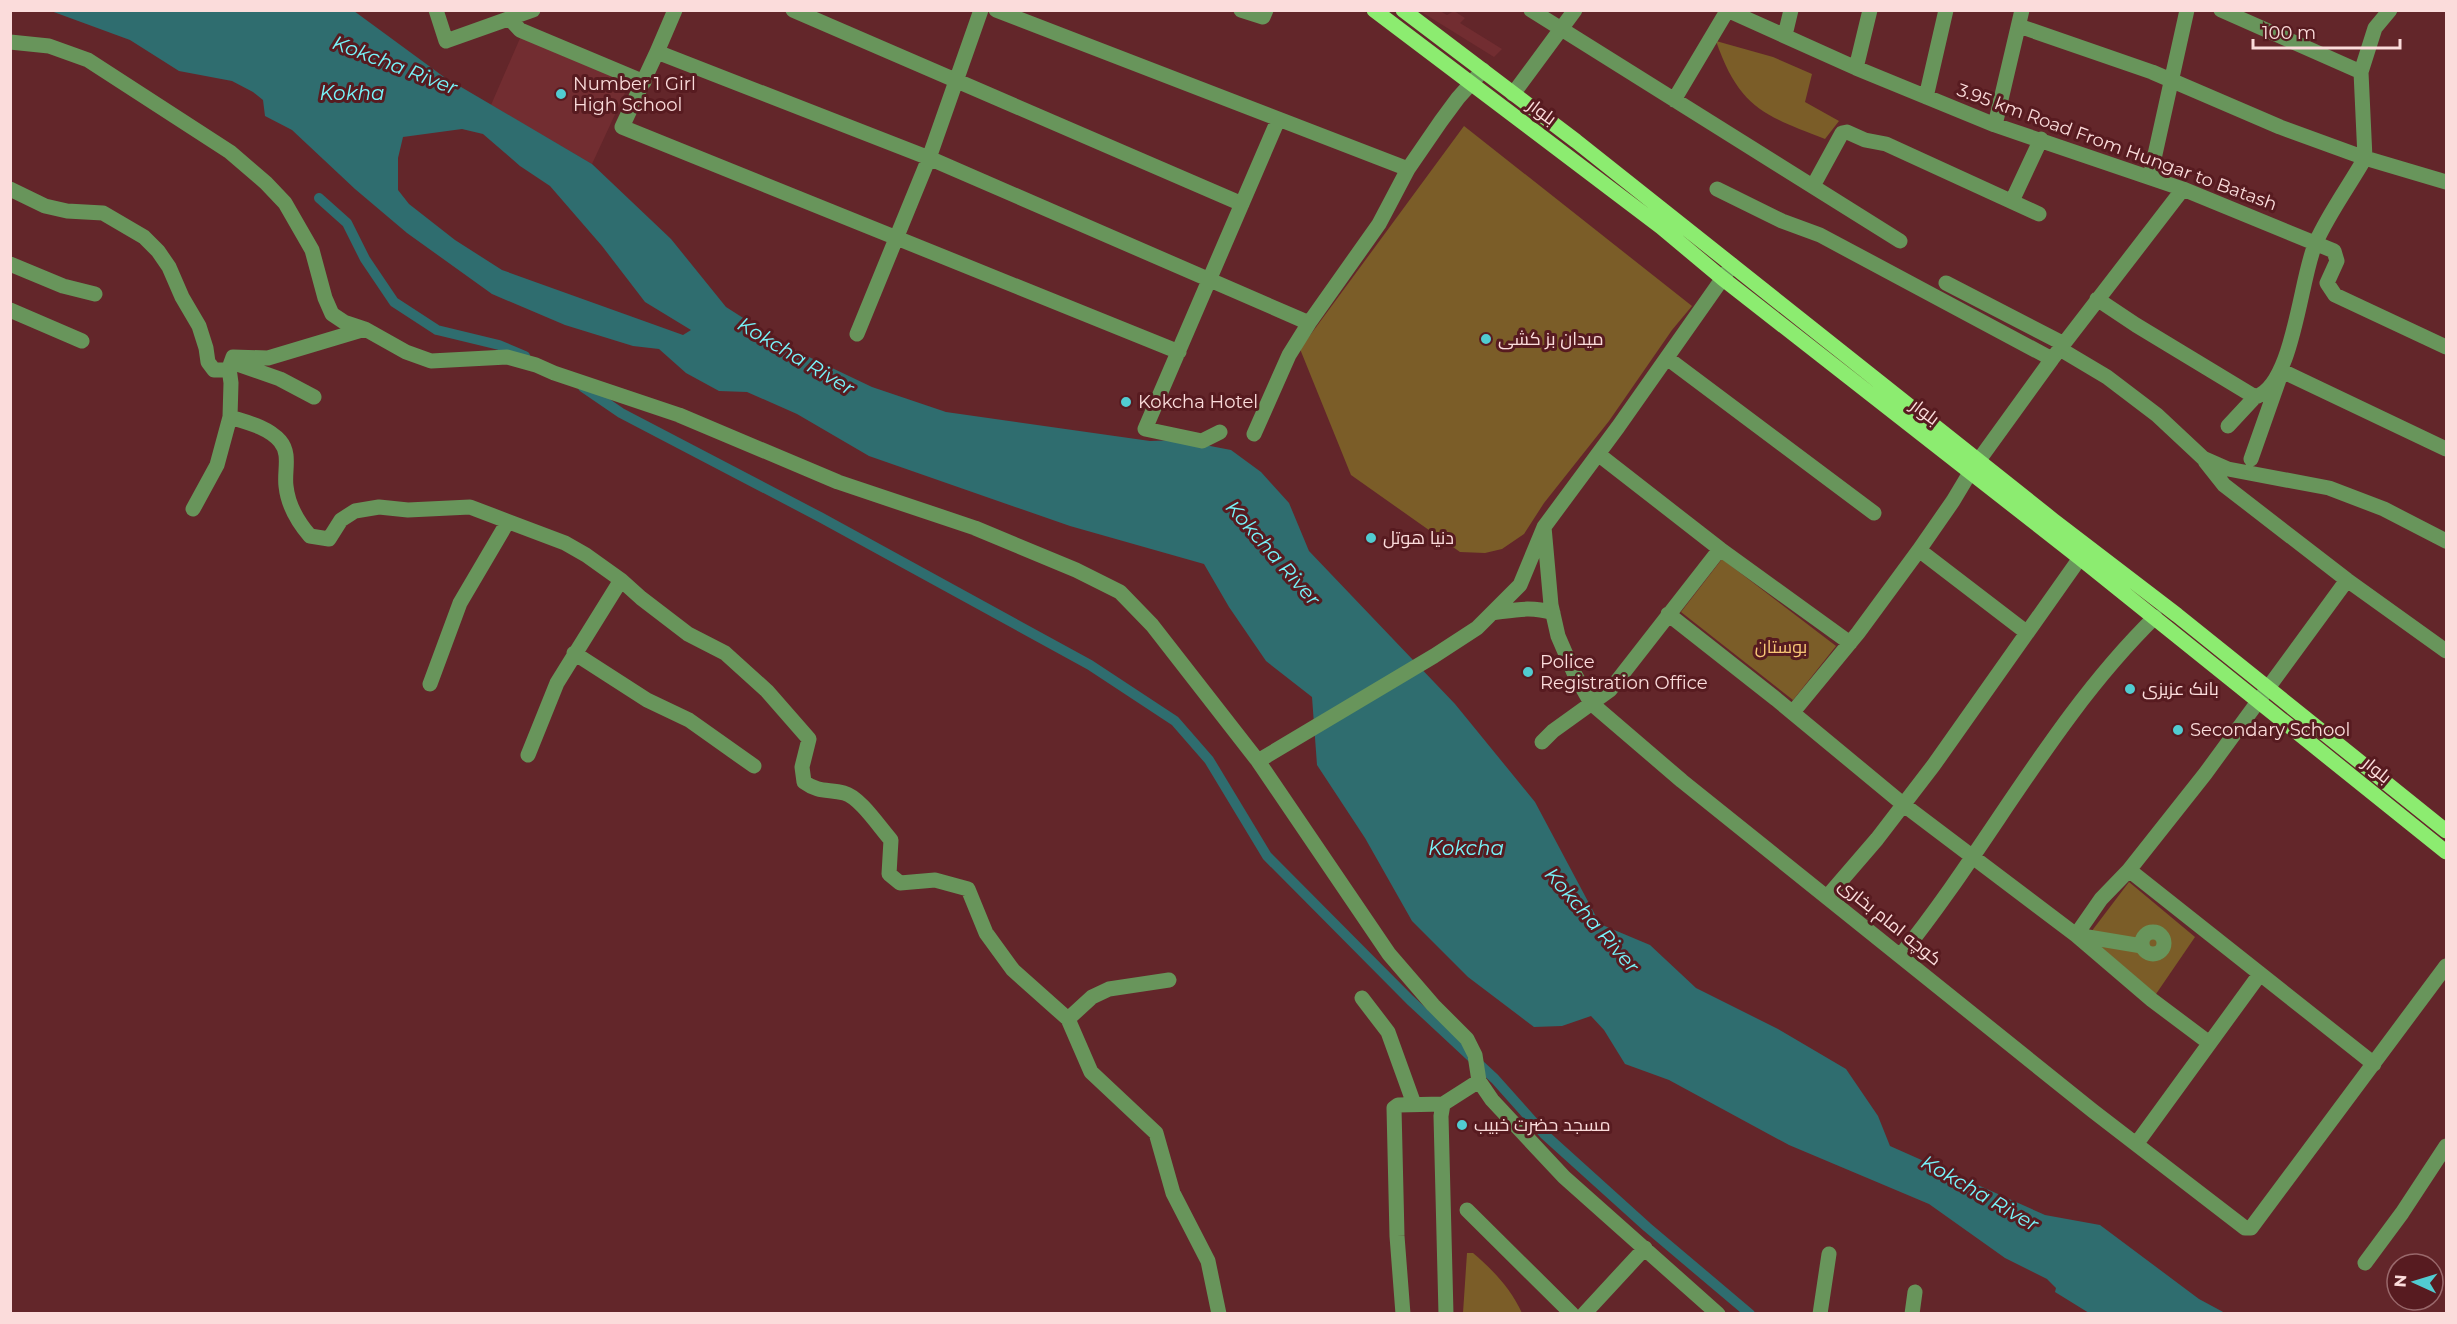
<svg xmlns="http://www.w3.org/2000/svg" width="2457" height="1324" font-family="Montserrat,Cairo,sans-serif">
<rect width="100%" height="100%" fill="#63262a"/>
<!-- built -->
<path fill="#722d31" d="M1420 11H1440L1447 15 1454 11 1465 18 1460 23 1502 49 1494 57Z
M521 36 630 82 592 164 491 105Z"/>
<!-- green -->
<path fill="#7b5d28" d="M1716 41 1773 57 1812 74 1805 102 1839 121 1825 139C1763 115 1739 107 1716 41Z
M1464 126 1692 306 1672 330 1609 421 1544 503 1524 534 1502 549 1485 553 1460 552 1351 475 1300 349Z
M1722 559 1836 646 1793 700 1681 612Z
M2129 882 2195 937 2156 994 2088 936Z
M1467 1253H1473C1493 1270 1511 1289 1522 1313H1463Z"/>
<!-- water -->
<path fill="#2f6d6f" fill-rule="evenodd" d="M51 11H354L444 77 592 164 671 239 726 307 790 348 872 387 946 412 1150 441 1179 440 1231 450 1261 472 1289 503 1309 551 1455 704 1535 802 1600 924 1650 945 1696 988 1778 1029 1846 1069 1878 1116 1890 1146 2045 1215 2100 1225 2199 1299 2225 1313H2089L2055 1292 2056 1288 2047 1279 2005 1258 1929 1204 1789 1145 1669 1080 1625 1064 1604 1030 1591 1016 1562 1026 1534 1027 1468 977 1412 921 1365 838 1317 765 1312 697 1266 661 1229 607 1204 564 1070 526 869 456 797 414 747 392 719 391 686 373 659 349 633 346 565 325 492 294 407 233 355 189 292 130 265 116 263 100 253 92 232 81 179 71 130 40ZM462 129 483 134 520 166 550 186 602 246 645 302 691 330 683 335 502 270 455 240 409 204 398 190V158L403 137Z"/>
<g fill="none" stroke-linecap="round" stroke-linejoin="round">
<!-- canal -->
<path stroke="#2f6d6f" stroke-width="10" d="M319 198 347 223 365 259 394 302 437 330 499 345 525 356
M583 387 621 413 820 517 1090 665 1175 721 1209 760 1267 856 1410 1000 1495 1079 1544 1134 1647 1227 1750 1314"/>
<!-- minor -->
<path stroke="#68955b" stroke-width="15" d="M436 10 446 41 533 10
M675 10 657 52 929 158 1309 323
M793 10 1242 204
M996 10 1408 169
M1241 10 1263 17 1266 10
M1531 10 1900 241
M1727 10 1856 68 1995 125 2183 189 2334 251 2337 261 2327 283 2335 295 2446 347
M2221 10 2361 72 2365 158 2446 182
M510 19 520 30 644 82
M2019 26 2152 72 2280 127 2365 158C2349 186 2329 213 2316 242 2300 277 2294 386 2255 397L2136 325 2097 299
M1785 35 1791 10
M10 42 49 46 88 60 230 152 266 183 285 203 312 250 325 298 332 314 344 322 365 329 406 352 431 361 507 357 536 365 554 373 679 415 838 482 975 528 1076 570 1120 592 1152 625 1258 761 1389 954 1433 1005 1467 1039 1475 1055 1479 1081 1492 1100 1564 1177 1718 1314
M657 52 622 127 1179 352
M1856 68 1870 10
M2361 72 2375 28 2390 10
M1513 94 1575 10
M1926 97 1946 10
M1674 100 1727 11
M1995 125 2022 10
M2150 177 2187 10
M1813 186 1842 133 1847 132 1865 140 1886 144 2039 214
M10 189 45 206 67 211 103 213 144 237 158 251 169 267 182 297 199 326 206 348 208 362 214 370H223L229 368 233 357 268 358 365 329
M1717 189 1782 221 1820 235 2052 359
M2012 201 2041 139
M10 264 63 286 95 294
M1946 283 2064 344
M10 310 82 341
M857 334 929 158 981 10
M2060 349 2107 377 2157 415 2203 458 2228 469 2329 488 2384 509 2446 541
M1667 358 1874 513
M237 364 280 379 314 397
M229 368 231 383 230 417C246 422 268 427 280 441 291 454 284 471 286 486 288 506 297 521 310 536L329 539 341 520 355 511 379 507 408 510 470 507 565 543 586 555 621 580 641 598 688 634 725 653 767 691 809 739 802 767 804 782C819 793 828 789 844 793 860 797 880 828 891 840L889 874 900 883 935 880 968 889 986 933 1013 970 1068 1019 1091 1072 1156 1133 1173 1193 1208 1261 1219 1314
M2228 426 2255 397
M1220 432 1202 441 1145 429 1278 120
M1254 434 1289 355 1309 323 1379 224 1408 169 1441 121 1458 98 1483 70
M1598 454 1720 549 1850 643
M2251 459 2282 371 2446 449
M2205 461 2224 485 2347 580 2446 651
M193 509 217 465 230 417
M1544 527 1551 605 1558 636 1574 673 1591 703 1682 781 2093 1111 2245 1228H2251L2446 966
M1492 613C1515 610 1531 606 1553 613
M1668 614 1776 699 1904 805 2076 935 2152 1000 2208 1042
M2026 632 1919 550 1953 501 1971 471 2052 359 2183 189
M574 653 647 700 689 720 754 766
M430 684 460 603 507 523
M1793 712 1858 633 1919 550
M1542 742 1553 731 1610 690 1720 549
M528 755 557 683 621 580
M1258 761 1434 656 1477 628 1520 585 1544 527 1618 427 1732 265
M2129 870 2374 1064
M1827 897 1877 839 1933 766 2080 558
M2142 943a11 11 0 1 1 22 0a11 11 0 1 1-22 0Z
M2142 946 2076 935 2101 899 2129 870 2205 774 2347 580
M1900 956C1989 846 2053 717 2155 617
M1362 998 1388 1032 1414 1104
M1068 1019 1092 997 1109 989 1169 980
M1443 1104 1441 1116 1446 1314
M2137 1143 2260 974
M1467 1210 1572 1314
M2365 1263 2402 1213 2446 1146
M1403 1314 1397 1236 1394 1108 1398 1105 1443 1104 1479 1081
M1584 1314 1645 1248
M1820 1314 1829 1254
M1912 1314 1915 1292"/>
<!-- major -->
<path stroke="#8cec70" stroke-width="15" d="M1374 10 1661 227 1722 278 2080 558 2446 852
M1403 10 1576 141 2053 520 2177 615 2446 831"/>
</g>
<!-- markers -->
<g fill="#51ccd1" stroke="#571b20" stroke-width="2">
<circle cx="561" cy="94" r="6"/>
<circle cx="1486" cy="339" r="6"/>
<circle cx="1126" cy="402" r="6"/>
<circle cx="1371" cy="538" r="6"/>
<circle cx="1528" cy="672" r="6"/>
<circle cx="2130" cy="689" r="6"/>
<circle cx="2178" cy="730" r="6"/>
<circle cx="1462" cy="1125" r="6"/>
</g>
<g text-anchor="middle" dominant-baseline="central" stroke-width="6" stroke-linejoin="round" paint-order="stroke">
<!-- poi labels -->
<g font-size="18" fill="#fbdcdb" stroke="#571b20" text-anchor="start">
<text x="573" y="84">Number 1 Girl<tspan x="573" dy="21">High School</tspan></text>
<text x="1498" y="339">میدان بز کشی</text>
<text x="1138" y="402">Kokcha Hotel</text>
<text x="1383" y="538">دنیا هوتل</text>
<text x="1540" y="662">Police<tspan x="1540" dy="21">Registration Office</tspan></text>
<text x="2142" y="689">بانک عزیزی</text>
<text x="2190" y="730">Secondary School</text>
<text x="1474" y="1125">مسجد حضرت خبیب</text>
</g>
<!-- street labels -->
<g font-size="18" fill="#fbdcdb" stroke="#571b20">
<text transform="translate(1542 112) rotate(37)">بلوار</text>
<text transform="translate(2117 147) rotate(20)">3.95 km Road From Hungar to Batash</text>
<text transform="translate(1925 412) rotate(37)">بلوار</text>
<text transform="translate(2377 770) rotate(39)">بلوار</text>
<text transform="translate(1890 922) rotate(39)">کوچه امام بخاری</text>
</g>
<!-- park labels -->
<g font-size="18" fill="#f7c676" stroke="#571b20">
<text x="1781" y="647">بوستان</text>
</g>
<!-- water labels -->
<g font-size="20" font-style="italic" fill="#77f5fb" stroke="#571b20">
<text transform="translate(395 65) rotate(21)">Kokcha River</text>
<text x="352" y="93">Kokha</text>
<text transform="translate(796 356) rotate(31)">Kokcha River</text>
<text transform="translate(1273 553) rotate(49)">Kokcha River</text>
<text x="1466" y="848">Kokcha</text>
<text transform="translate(1592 920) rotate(49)">Kokcha River</text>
<text transform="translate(1980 1193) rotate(30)">Kokcha River</text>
</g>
</g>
<!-- border -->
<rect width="2457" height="1324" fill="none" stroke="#fbdcdb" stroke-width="24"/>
<!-- north arrow -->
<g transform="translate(2415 1282) rotate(274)"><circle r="28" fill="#571b20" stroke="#99686b" stroke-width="1.5"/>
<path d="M0-4.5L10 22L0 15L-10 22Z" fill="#51ccd1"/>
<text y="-9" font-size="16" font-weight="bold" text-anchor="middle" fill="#fbdcdb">N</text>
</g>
<!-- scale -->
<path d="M2253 39v9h147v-9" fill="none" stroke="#fbdcdb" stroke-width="3"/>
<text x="2262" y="39" font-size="18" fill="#fbdcdb" stroke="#571b20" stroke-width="4.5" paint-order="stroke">100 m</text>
</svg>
